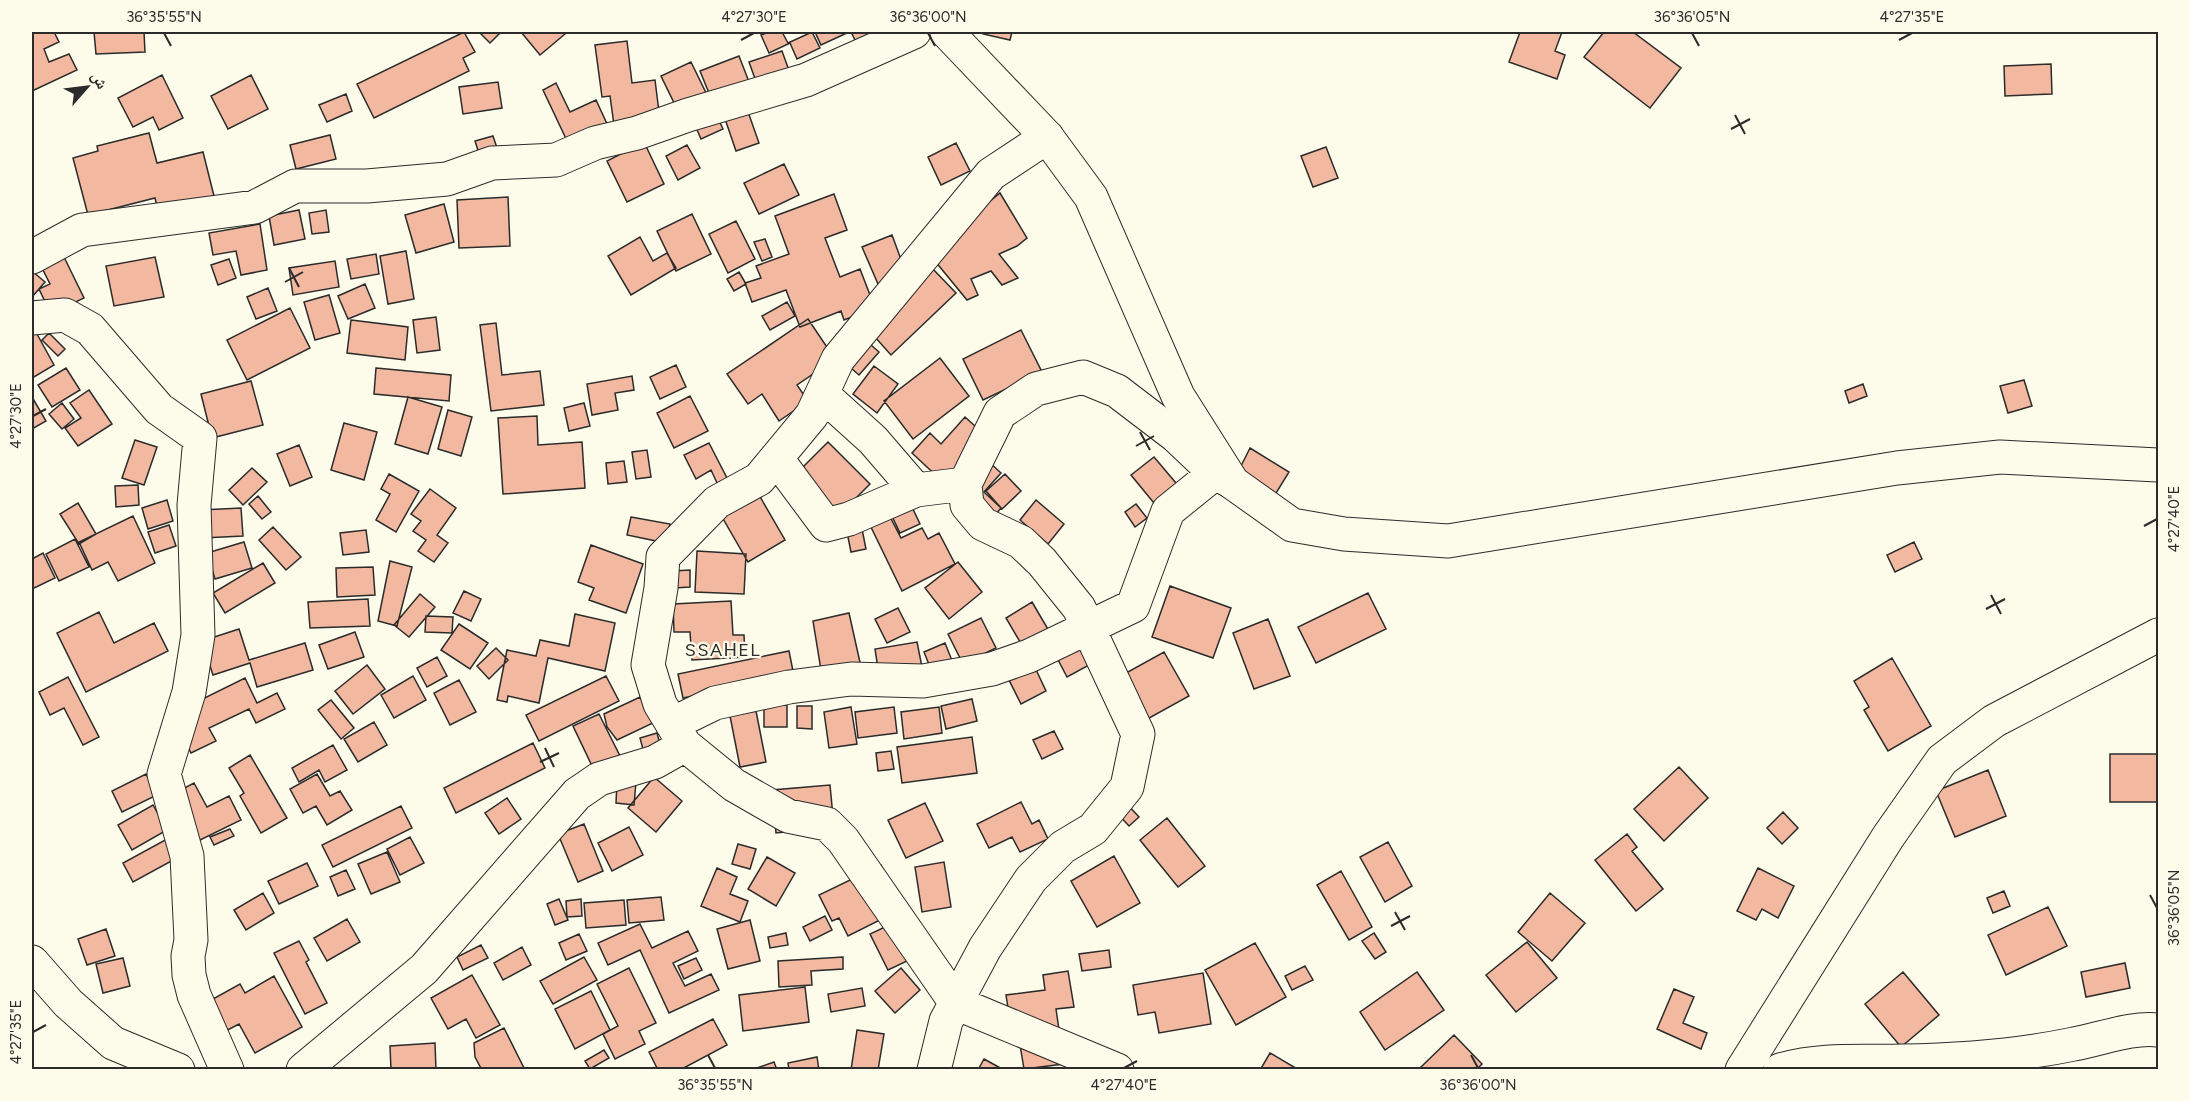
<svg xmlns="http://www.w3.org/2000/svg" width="2190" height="1101" font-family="Figtree,'Noto Naskh Arabic',sans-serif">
<rect width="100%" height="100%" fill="#fdfbea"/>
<!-- building -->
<path fill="#f2b8a0" stroke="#2b2b2b" stroke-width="1.5" d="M32 32H54L59 42 44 49 49 62 69 54 77 70 32 91Z
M94 32H144L145 52 96 54Z
M464 32 475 52 463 58 469 71 374 118 357 84Z
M479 32H501L490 43Z
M521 32H563L565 34 540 55Z
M769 32H782L788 43 812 32 820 48 797 59 790 43 769 53 761 35Z
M815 32H849L821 45Z
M851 32H877L856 42Z
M983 32H1012L1010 40 983 34Z
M1520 32H1562L1555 51 1565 55 1557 79 1509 62Z
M1604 32H1633L1681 68 1650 108 1584 57Z
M627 41 632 83 655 80 660 120 614 125 610 96 602 97 595 45Z
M782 51 791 76 758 87 749 62Z
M739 56 751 87 713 103 700 71Z
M691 62 709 99 679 113 661 76Z
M2051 64 2052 94 2005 96 2004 66Z
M162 75 183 118 159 130 153 117 133 127 118 98Z
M251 75 268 109 228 129 211 96Z
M498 82 502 108 463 114 459 87Z
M556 83 570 112 596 100 608 126 569 145 543 90Z
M346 94 352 111 327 122 319 105Z
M746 106 759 143 736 151 723 113Z
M713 108 723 129 701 139 692 118Z
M149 133 157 163 203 152 215 200 159 215 155 198 88 215 73 158 98 151 97 146Z
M330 135 336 159 296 169 290 145Z
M493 136 500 157 482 163 475 141Z
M644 142 664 184 627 202 607 161Z
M956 143 970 171 941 185 928 157Z
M687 145 700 168 678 180 666 156Z
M1326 147 1338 178 1313 187 1301 156Z
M784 164 799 195 759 214 744 183Z
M1000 193 1027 238 1017 246 999 254 1018 278 1002 285 991 271 971 279 978 295 967 300 935 261 930 250Z
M834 194 847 230 825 238 840 277 860 269 875 308 844 320 841 311 800 327 786 290 752 302 745 283 761 278 756 266 789 254 775 216Z
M508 197 510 246 459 248 457 200Z
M444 204 454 242 416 253 405 215Z
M299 210 305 239 274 245 269 216Z
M326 210 329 232 312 234 309 213Z
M692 214 711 254 676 271 657 231Z
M736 221 755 259 728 273 709 234Z
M260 224 267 270 241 275 236 251 213 255 209 233Z
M892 235 906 273 878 284 862 247Z
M640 237 653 261 667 253 676 268 631 295 608 256Z
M765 239 772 257 762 261 754 242Z
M406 251 414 299 388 304 380 256Z
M376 254 379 274 351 279 347 259Z
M63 255 84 298 51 314 39 289 50 284 41 266Z
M155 257 164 297 114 306 106 266Z
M229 259 236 278 218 285 211 265Z
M335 261 339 287 293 295 289 268Z
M930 266 956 293 891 355 866 327Z
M32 271 45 282 32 297Z
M739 272 746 284 734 291 727 279Z
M365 284 375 308 348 319 338 296Z
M268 288 277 311 256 319 247 297Z
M329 295 340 333 315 340 304 302Z
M787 302 795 316 770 330 762 316Z
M290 308 310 348 247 380 227 340Z
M436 317 440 350 417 353 413 320Z
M808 319 835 359 797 385 808 401 779 421 762 394 748 404 727 374Z
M351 320 408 327 405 360 347 353Z
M496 323 502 375 540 371 544 405 491 411 480 325Z
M32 325 54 365 34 377 32 373Z
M1021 330 1042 372 983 400 963 359Z
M49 333 65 349 58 356 42 340Z
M863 338 879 352 859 375 843 361Z
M940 358 969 396 913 439 884 401Z
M676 365 686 387 660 399 650 377Z
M874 366 898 384 877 413 853 394Z
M66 368 80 390 52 407 38 385Z
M376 368 451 375 449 401 374 394Z
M632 376 634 390 615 393 618 410 592 415 587 384Z
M2024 380 2032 406 2008 413 2000 386Z
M251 381 263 425 212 438 201 394Z
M1863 384 1867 396 1849 403 1845 391Z
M89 390 112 424 78 446 65 428 81 418 70 403Z
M690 396 708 431 674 448 657 413Z
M32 397 46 421 32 429Z
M408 397 442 407 428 454 395 444Z
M62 403 74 419 62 429 49 414Z
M584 403 590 426 569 431 564 408Z
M448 410 472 417 461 456 438 449Z
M537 416 538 445 582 442 585 488 503 494 498 418Z
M965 417 986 436 944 483 912 453 930 433 941 444Z
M344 423 377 432 364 480 331 470Z
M135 440 157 447 144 485 122 478Z
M828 442 870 484 838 516 796 474Z
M709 443 728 480 718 485 711 470 696 479 684 455Z
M299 445 312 477 290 486 277 454Z
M1250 448 1289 472 1270 503 1236 476Z
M647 450 651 477 636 479 632 452Z
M1154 457 1181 489 1158 508 1131 475Z
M624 461 627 482 608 484 606 463Z
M989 462 1001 473 984 492 1001 508 992 519 966 495Z
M252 468 267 482 243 505 229 490Z
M389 474 419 491 396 532 376 520 390 494 381 489Z
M1005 474 1021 491 1002 509 986 491Z
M138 485 139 505 116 507 115 486Z
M755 488 785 540 748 562 718 510Z
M430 489 456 508 437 535 448 543 434 562 418 551 426 540 413 531 421 521 411 514Z
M258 496 271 512 262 519 249 504Z
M167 500 173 521 148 529 142 508Z
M1036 500 1064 524 1048 544 1020 520Z
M78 503 96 534 79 544 60 514Z
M1136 504 1147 518 1135 527 1125 512Z
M911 505 920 524 900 533 891 514Z
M241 508 243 536 203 538 201 510Z
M888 513 901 538 922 528 928 539 939 533 955 564 902 591 869 523Z
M133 516 155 563 118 581 108 562 92 570 79 542Z
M631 517 670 524 666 543 627 535Z
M169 525 176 546 155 553 148 532Z
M273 527 301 557 286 570 259 540Z
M862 529 866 549 851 552 847 532Z
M366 530 369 552 343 555 340 533Z
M75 539 89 567 59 581 46 554Z
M244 542 252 568 215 579 207 553Z
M1914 542 1922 559 1895 572 1887 555Z
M591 545 643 564 626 613 589 600 594 588 578 582Z
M697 551 746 554 744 594 695 592Z
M43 553 55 578 32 589V559Z
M390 561 412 567 397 626 378 621Z
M958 562 982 592 949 619 925 588Z
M263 563 275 583 225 613 213 593Z
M373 567 375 595 337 597 336 568Z
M690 570V587L674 588 673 571Z
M1170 586 1231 608 1213 658 1152 637Z
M464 591 481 599 471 621 453 613Z
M1368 593 1386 629 1316 663 1298 627Z
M420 594 435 607 409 637 394 625Z
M368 599 370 626 310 628 308 602Z
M731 601 733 635H744L745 657 692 660 690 632H674L673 604Z
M1032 602 1052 636 1026 652 1006 618Z
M898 608 910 632 887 643 875 619Z
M99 612 114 643 154 623 168 651 86 692 57 633Z
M849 613 861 667 822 676 813 621Z
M575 614 615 623 605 671 548 658 539 703 508 696 507 702 497 700 507 650 536 656 540 640 569 646Z
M426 616 453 617 452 633 425 632Z
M981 618 996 648 963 664 948 634Z
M1268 619 1290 676 1254 689 1233 633Z
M459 624 488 643 470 669 441 650Z
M239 629 249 660 305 643 313 670 257 687 250 663 213 675 202 641Z
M355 632 364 657 328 669 319 645Z
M1077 638 1091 664 1067 677 1053 650Z
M917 642 922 667 879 675 875 649Z
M945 643 953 663 932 672 924 652Z
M496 648 508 660 489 679 477 666Z
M789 651 794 676 683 698 678 674Z
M1164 652 1189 696 1142 722 1117 678Z
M437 657 447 676 427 687 417 668Z
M1892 658 1931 726 1888 751 1864 710 1869 707 1854 681Z
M1031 659 1046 691 1021 704 1005 672Z
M367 665 385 689 353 714 335 691Z
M413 676 426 700 394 718 381 695Z
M606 676 619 701 539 741 526 715Z
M68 677 99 737 83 745 64 708 50 715 39 692Z
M245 678 257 703 277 693 285 709 256 723 249 709 209 728 216 741 191 753 172 714Z
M459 680 476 712 450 725 434 693Z
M640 697 653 723 617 740 607 727 604 714Z
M972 699 977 721 946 729 941 706Z
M331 700 354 728 341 739 318 710Z
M764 705H787V727H764Z
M797 706H812V729L797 728Z
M851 707 857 744 829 748 824 712Z
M894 707 897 733 858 738 855 712Z
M939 707 942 733 904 739 901 712Z
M756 711 766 762 740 767 730 716Z
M599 714 620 756 593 768 573 726Z
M374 722 387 745 358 762 344 739Z
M1054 731 1063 749 1042 759 1033 740Z
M657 733 661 748 644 753 640 738Z
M972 737 977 773 902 783 897 747Z
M533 743 545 768 456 813 444 788Z
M333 745 347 770 325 782 319 770 299 782 292 768Z
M891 751 894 769 878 771 876 753Z
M2110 754H2158V802H2110Z
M250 755 287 818 261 833 240 796 244 793 229 768Z
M1679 767 1708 798 1664 841 1634 809Z
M1988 770 2006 816 1955 837 1936 791Z
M146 774 157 795 122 812 112 791Z
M317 774 330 796 340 791 352 810 327 825 316 806 303 813 290 789Z
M654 777 682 801 656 832 628 808Z
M617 781 636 782 634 805 616 803Z
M194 783 207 807 229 796 241 820 198 841 173 794Z
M830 785 834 827 776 833 772 790Z
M507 798 521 819 499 834 485 813Z
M1021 802 1032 824 1039 820 1048 839 1020 852 1012 837 989 848 977 824Z
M925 803 943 841 906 858 888 820Z
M1126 803 1139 817 1129 826 1116 812Z
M153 805 167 830 132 850 118 825Z
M401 806 412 828 333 867 322 845Z
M1783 812 1798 828 1782 844 1767 828Z
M1167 818 1205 866 1178 887 1140 840Z
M584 824 603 871 578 882 558 834Z
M629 827 643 855 612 871 598 843Z
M230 829 234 836 214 845 210 837Z
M1627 834 1637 847 1632 851 1663 889 1636 911 1595 860Z
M410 837 424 863 400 875 387 849Z
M167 839 177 858 133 882 123 863Z
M1388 842 1412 886 1385 902 1360 857Z
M738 844 756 849 750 869 732 864Z
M387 852 400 882 371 894 358 864Z
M1114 856 1140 903 1097 927 1071 881Z
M767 857 795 873 776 906 748 889Z
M944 862 951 907 922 912 915 867Z
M307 863 318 886 279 904 268 881Z
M881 865 902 909 848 936 839 918 832 921 819 895Z
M717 868 737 877 730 894 748 901 740 922 701 906Z
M1758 868 1794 886 1778 918 1762 909 1756 920 1737 911Z
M346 870 355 889 338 896 330 877Z
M1341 871 1372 927 1349 940 1317 885Z
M2004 891 2010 906 1993 913 1987 898Z
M263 893 274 913 246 930 234 910Z
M1550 893 1585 923 1552 961 1518 932Z
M661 897 664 920 629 923 627 900Z
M559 899 568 920 555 925 547 904Z
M581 899 582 916 567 917 566 901Z
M624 900 626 925 586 928 584 903Z
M2048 907 2067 946 2006 975 1988 935Z
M825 916 832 930 810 941 803 927Z
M906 917 924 953 888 970 870 934Z
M347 919 360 942 327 961 314 938Z
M750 920 760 961 728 969 717 929Z
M640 924 652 948 688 931 698 951 673 963 685 986 711 974 719 990 669 1013 640 950 608 965 598 943Z
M106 929 115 956 87 965 78 939Z
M786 933 788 945 770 948 768 937Z
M1374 933 1386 952 1375 959 1362 941Z
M579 934 587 951 566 960 559 943Z
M299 941 309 960 306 962 327 1003 305 1014 274 953Z
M1527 942 1557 978 1516 1012 1486 975Z
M1255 943 1286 997 1236 1025 1205 970Z
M481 945 488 958 463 970 457 957Z
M522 947 531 965 503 980 494 963Z
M1109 950 1111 967 1082 971 1079 954Z
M584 957 597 980 553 1004 540 981Z
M843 957V969L811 971 812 985 779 987 778 961Z
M123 958 130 986 103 993 96 964Z
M696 958 702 970 684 979 678 966Z
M2125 963 2130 988 2086 997 2081 972Z
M1305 966 1313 980 1292 990 1285 976Z
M629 968 656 1023 639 1031 645 1044 615 1059 603 1034 618 1026 597 984Z
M901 968 920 990 895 1013 875 991Z
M1068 971 1074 1007 1056 1009 1064 1064 1024 1069 1017 1027H1011L1006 995 1045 990 1043 975Z
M1417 972 1444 1010 1385 1050 1360 1012Z
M1903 972 1939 1015 1901 1047 1865 1004Z
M1203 973 1211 1024 1159 1033 1155 1012 1138 1015 1133 985Z
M472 975 500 1025 476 1038 466 1019 448 1029 431 998Z
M274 976 302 1027 255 1053 239 1024 220 1034 204 1004 240 984 245 993Z
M805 987 809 1022 743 1031 739 995Z
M862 988 865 1006 831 1012 828 994Z
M1674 989 1694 997 1683 1023 1707 1033 1701 1049 1657 1029Z
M591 991 610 1030 575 1049 555 1009Z
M713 1019 727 1045 680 1070H658L649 1052Z
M504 1028 525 1070H482L475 1057 474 1043Z
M857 1030 884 1034 878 1070H851Z
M1454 1035 1482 1064 1476 1070H1424L1421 1067Z
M435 1043 436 1070H391L390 1046Z
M604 1050 609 1058 590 1069 585 1061Z
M1270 1053 1299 1070H1260Z
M817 1057 819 1070H789L788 1063Z
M984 1059 1004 1070H978Z
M774 1062 777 1070H751Z"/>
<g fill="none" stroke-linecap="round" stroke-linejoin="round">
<defs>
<path id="minor" d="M1047 137 991 174 838 359 812 415 759 479 717 502 663 557 661 588 648 665 660 704 685 745 734 785 788 816 827 824 843 840 956 1003 1117 1070
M32 257 82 230 255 207 295 186H367L447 179 492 163 556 160 595 143 637 133 688 115 806 80 914 32
M32 318 65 315 90 329 159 409 200 438 194 505 198 635 189 692 164 774 187 856 191 940 188 956 189 975 194 995 227 1070
M822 394 873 440 916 490
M777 459 826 525 849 519 916 490 965 484
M672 724 715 703 789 687 851 679 923 681 992 669 1029 656 1133 606 1168 511 1215 473
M32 962 68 1003 113 1043 178 1070
M303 1070 424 969 577 794 599 779 655 762 685 745
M934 1070 946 1021 985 948 1031 879 1063 847 1093 829 1127 787 1138 734 1079 608 1042 562 1021 542 983 524 967 505 965 484 1000 413 1036 389 1083 377 1117 391 1176 436 1215 473 1232 482
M1780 1070C1821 1058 1861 1062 1902 1061 1960 1060 2017 1056 2074 1044 2102 1039 2131 1027 2158 1030"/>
<path id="major" d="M947 32 1047 137 1091 197 1178 396 1233 483 1292 525 1344 534 1448 541 1897 468 2000 457 2158 465
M1742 1070 1888 837 1942 760 1994 721 2158 635"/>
</defs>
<!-- minor casing -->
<use href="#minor" stroke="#2b2b2b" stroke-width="35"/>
<!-- major casing -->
<use href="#major" stroke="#2b2b2b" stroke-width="35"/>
<!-- minor -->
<use href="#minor" stroke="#fdfbea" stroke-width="33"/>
<!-- major -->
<use href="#major" stroke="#fdfbea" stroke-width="33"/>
</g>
<!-- ticks -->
<path fill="none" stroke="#2b2b2b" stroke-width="2" d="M164 33 171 46M928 33 935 46M1692 33 1699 46M741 40 754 33M1899 40 1912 33M1735 115 1745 134M1731 129 1750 119M289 268 299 287M285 282 303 272M33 416 46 409M1140 432 1150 450M1136 446 1154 436M2144 526 2157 519M1991 595 2001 614M1986 609 2005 599M545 748 554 767M540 762 559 753M2150 895 2157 908M1395 912 1405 930M1391 926 1410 916M33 1032 46 1025M708 1055 715 1068M1471 1055 1478 1068M1124 1068 1137 1061"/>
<g text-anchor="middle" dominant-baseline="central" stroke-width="4.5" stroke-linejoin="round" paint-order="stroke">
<!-- quarter labels -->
<g font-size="18" letter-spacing="1.5" fill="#2b2b2b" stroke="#fdfbea">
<text x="723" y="650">SSAḤEL</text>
</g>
</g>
<!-- border -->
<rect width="2190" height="1101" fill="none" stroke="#fdfbea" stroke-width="66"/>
<!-- north arrow -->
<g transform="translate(87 87) rotate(62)" stroke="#fdfbea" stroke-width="4.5" paint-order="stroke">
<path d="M0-4.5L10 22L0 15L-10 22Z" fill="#2b2b2b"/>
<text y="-9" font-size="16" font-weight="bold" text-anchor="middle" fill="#2b2b2b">ش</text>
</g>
<rect x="33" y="33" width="2124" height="1035" fill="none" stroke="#2b2b2b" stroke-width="2"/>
<g font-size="15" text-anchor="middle" fill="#2b2b2b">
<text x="164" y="22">36°35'55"N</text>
<text x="754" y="22">4°27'30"E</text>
<text x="928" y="22">36°36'00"N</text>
<text x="1692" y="22">36°36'05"N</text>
<text x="1912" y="22">4°27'35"E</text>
<text transform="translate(16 416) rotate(-90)" y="5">4°27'30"E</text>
<text transform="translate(2174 519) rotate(-90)" y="5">4°27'40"E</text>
<text transform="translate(2174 908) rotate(-90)" y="5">36°36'05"N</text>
<text transform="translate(16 1032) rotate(-90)" y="5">4°27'35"E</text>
<text x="715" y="1090">36°35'55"N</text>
<text x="1124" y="1090">4°27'40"E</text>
<text x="1478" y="1090">36°36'00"N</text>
</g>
</svg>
